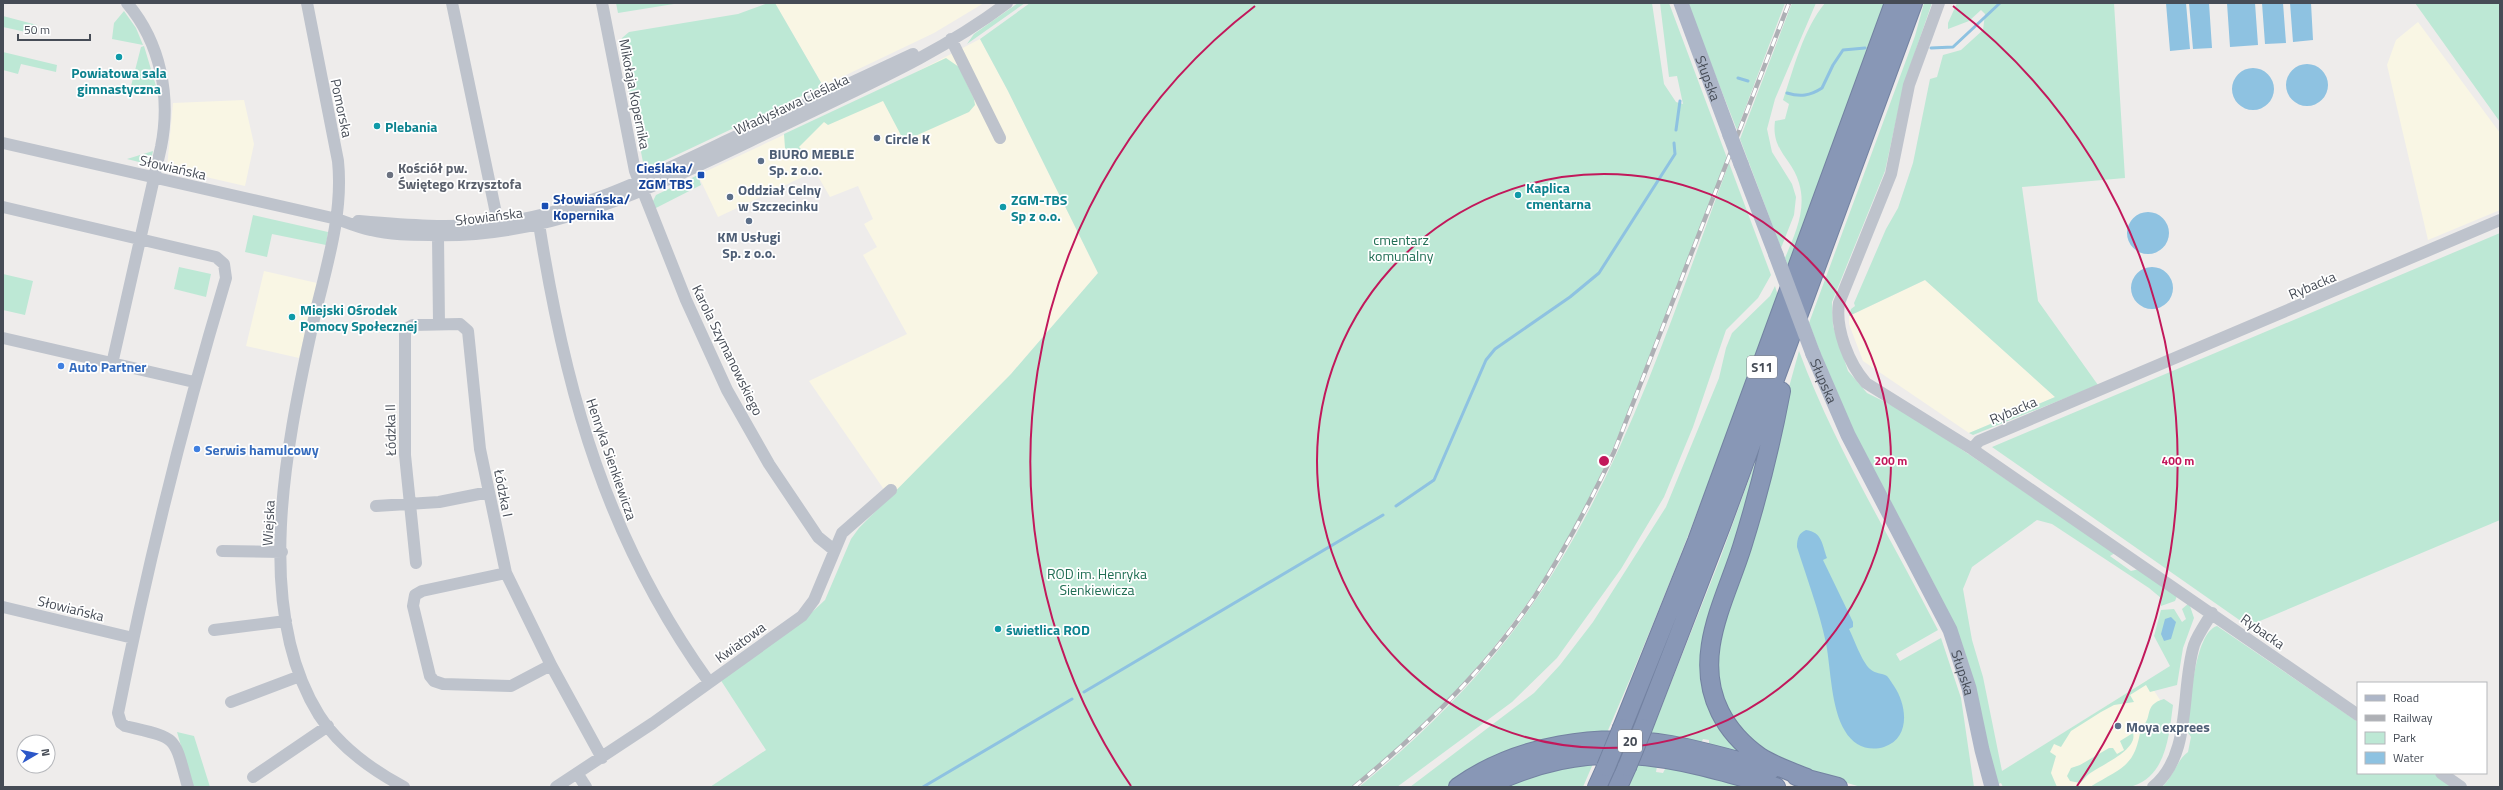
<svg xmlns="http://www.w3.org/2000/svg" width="2503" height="790" font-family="'Titillium Web',sans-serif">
<rect width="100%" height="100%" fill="#eeeceb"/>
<!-- commercial -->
<path fill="#f9f6e4" d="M775 3H984L934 33 823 86Z
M2418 22 2500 133V210L2428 240 2387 65 2396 40Z
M980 39 1008 91 1098 273 1011 374 894 493 885 491 809 381 907 334 863 255 877 247 864 224 873 219 858 186 830 197 815 171 718 217 698 175 897 82Z
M244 100 254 144 245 186 167 168 173 103Z
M264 271 317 283 299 358 246 346Z
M1925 280 1932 286 2055 397 1969 433 1863 361 1849 324V316Z
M2147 680 2164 706 2158 746 2093 787H2022L2002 772Z"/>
<!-- green -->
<path fill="#bde8d5" d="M616 3H680L618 13Z
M768 3H775L823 86 649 168 643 162 620 47 622 38 629 32 738 14Z
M1018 3H1025L967 44 974 34Z
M1030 3H1652L1664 84 1676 102 1683 104 1677 76 1669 77 1660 3H1669L1727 158C1669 304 1621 464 1533 595 1483 668 1420 732 1351 787H710L766 750 720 679 810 614 825 600 851 539 859 528 1011 374 1098 273 1008 91 980 39Z
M1687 3H1785L1737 130Z
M1792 3H1816L1775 99 1767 129 1772 152 1792 184 1796 197 1794 215 1781 248 1740 139Z
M1825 3H1885L1788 266 1785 258C1795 234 1807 209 1799 183 1792 158 1771 151 1775 121L1785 119 1789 104 1783 100C1794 68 1803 30 1825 3Z
M1924 3H1932L1904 84 1885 171 1832 302 1833 326 1848 371 1867 393 1909 414 2115 553 2110 556 2131 571 2139 569 2177 596 2175 601 2161 606V598L2149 588 2052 524 2037 520 1972 567 1963 589 1972 640 1983 677 2002 771 2170 666 2154 636 2161 610 2174 609 2182 622 2186 619 2182 609 2189 603 2194 618 2183 648 2177 685 2150 692 2146 685 2130 695 2134 702 2114 705 2101 712 2071 731 2061 747 2054 744 2050 752 2056 756 2051 773 2057 787H2003L2001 783 1996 785 1975 686 1962 644 1934 584 1842 409 1809 323 1915 36Z
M1957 3H2114L2125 178 2022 187 2038 301 2098 385 1973 435 1969 433 2055 397 1925 280 1849 316 1851 309 1855 306 1854 303 1886 229 1898 208 1913 163 1930 79 1937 77 1943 55 1961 50 1983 30 1985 14 1981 10 1969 21 1948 29V23Z
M2415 3H2500V122Z
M124 11 136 28 143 45 112 39 114 23Z
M3 16 37 25 35 34 3 27Z
M144 46 156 86 130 90 141 47Z
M3 52 57 65 56 72 21 64 18 74 3 70Z
M946 58 959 67 974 99 975 105 969 112 904 141 883 101 828 125 824 122 799 147 802 150 791 155 785 148 784 134Z
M153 151 151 160 147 164 127 159Z
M1729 163 1771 275 1758 298 1726 330 1693 427 1664 497 1621 569 1557 658 1512 702 1397 787H1359C1414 742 1464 694 1508 638 1615 500 1669 325 1729 163Z
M698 175 701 185 654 209 653 201 656 195Z
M253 215 328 232 326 245 272 234 267 257 245 252Z
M2500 233V520L2248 626 1992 447Z
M179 267 211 274 206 297 174 289Z
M3 274 33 281 25 315 3 310Z
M1775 286 1778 296C1724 443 1669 591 1606 735L1450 787H1410L1534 693 1560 665 1593 622 1666 507 1719 378 1726 348 1732 333 1770 296Z
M1799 351C1835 448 1891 538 1938 630L1896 654 1900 661 1941 638 1961 698 1974 787H1861L1809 772 1762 751 1727 714 1714 658Z
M1764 438 1703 661 1751 757 1709 745V740L1703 739 1701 743 1650 736 1720 559Z
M2217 626 2358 722V773H2433L2453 787H2162C2173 777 2177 760 2188 752L2191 737 2187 731C2190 708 2194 633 2217 626Z
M2164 699 2173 705C2169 734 2167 775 2133 786 2121 790 2103 787 2090 787 2122 767 2135 768 2141 727 2154 719 2142 705 2164 699Z
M177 732 194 736 210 787H193Z
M2133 733C2138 750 2101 765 2089 774 2085 777 2084 780 2080 783L2070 781 2067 776 2071 768 2080 765 2109 748H2113L2117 754 2124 750 2120 741Z
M1595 759 1583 787H1497Z
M1640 760 1657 766 1656 772 1663 773 1667 765 1740 786 1628 787Z"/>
<!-- water -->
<path fill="#8ec2e1" d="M2166 3H2186L2190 49 2170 51Z
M2189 3H2209L2212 48 2193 49Z
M2227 3H2255L2258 45 2230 47Z
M2262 3H2283L2286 43 2265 44Z
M2290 3H2311L2313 40 2293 42Z
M2286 85a21 21 0 1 1 42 0a21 21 0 1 1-42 0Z
M2232 89a21 21 0 1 1 42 0a21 21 0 1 1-42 0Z
M2127 233a21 21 0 1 1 42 0a21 21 0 1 1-42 0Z
M2131 288a21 21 0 1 1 42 0a21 21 0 1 1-42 0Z
M1806 530C1822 532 1822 544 1827 558L1823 560 1853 622V627L1849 629C1854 639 1862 662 1870 669 1875 674 1882 673 1887 676 1889 678 1892 683 1894 686 1907 705 1911 738 1884 747 1868 752 1853 745 1845 731 1831 708 1831 670 1826 643 1819 610 1807 579 1797 547 1797 538 1799 533 1806 530Z
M2171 617 2176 622 2171 639 2164 641 2161 634 2165 619Z"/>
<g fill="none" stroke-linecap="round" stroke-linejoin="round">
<!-- stream -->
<path stroke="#8ec2e1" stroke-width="3" d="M1931 48 1953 47 2000 3
M1738 78 1748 81
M1787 93C1800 97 1810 96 1822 88L1833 65 1843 50 1865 48
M1676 130 1680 101
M1396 506 1434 480 1486 360 1495 349 1570 297 1599 273 1675 154 1674 143
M1084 692 1383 515
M923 787 1072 699"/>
<defs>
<path id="highway" d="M1781 391C1771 444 1758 496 1742 547 1725 601 1692 656 1720 712 1729 730 1743 745 1760 757 1774 766 1792 772 1807 778
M1622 728 1697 541 1894 3
M1643 728 1721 526 1913 3
M1796 776 1838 787
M1458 787C1518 744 1599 733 1671 745 1705 751 1738 761 1771 770
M1485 787C1591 734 1669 755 1776 787
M1597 787 1606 767
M1618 787 1627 767"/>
</defs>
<!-- highway casing -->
<use href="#highway" stroke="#7382a1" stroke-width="20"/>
<!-- minor -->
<path stroke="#bec3cc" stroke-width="12" d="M307 3 338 161C344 219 323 276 311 332 286 447 253 609 319 715 339 746 372 770 404 787
M452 3 498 223
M602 3 635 171 686 300 727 390 769 464 818 537 834 550
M1939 3 1909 85 1891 174 1839 303C1835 329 1849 364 1866 383L1972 449 2358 715
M951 39 1000 138
M3 143 337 219C348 223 360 228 371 230 390 235 411 235 429 235 560 240 675 176 790 122 864 86 941 53 1007 3
M3 207 216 257 224 264 226 278C183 421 147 567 118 713L121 723 125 726C179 739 173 734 188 787
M358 221C405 225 451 229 497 223 578 213 651 177 724 142 787 113 850 83 913 54
M539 224C566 395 607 540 709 682
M438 236 439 324
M3 338 194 382
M112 364 161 147C171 97 161 43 127 3
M1972 449 1979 441 2500 220
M376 506 439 502 489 492
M222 551 282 552
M416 563 405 455V333L406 329 413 325 460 324 468 331 480 449 506 573 551 665 602 758
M506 573 422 591 415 595 413 606 430 676 434 681 443 684 511 686 551 665
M3 607 133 638
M214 630 286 621
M231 702 300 676
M577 773 586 787
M2441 773 2461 787
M253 777 328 726
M556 787 653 723 802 616 814 600 842 533 891 490
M2153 787C2193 754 2180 690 2194 645 2198 634 2206 623 2212 613"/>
<!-- major -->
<g stroke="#adb6c8" stroke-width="15">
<path id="s1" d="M1681 3 1730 135"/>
<path d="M1741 164 1776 255"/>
<path id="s2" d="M1813 354 1848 435 1950 630 1969 688 1982 750 1992 787"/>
</g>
<!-- highway -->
<use href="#highway" stroke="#8897b6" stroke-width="18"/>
<defs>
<path id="rail" d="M1354 787C1422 731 1486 669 1535 596 1565 550 1590 502 1614 452L1789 3"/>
</defs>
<!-- rail casing -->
<use href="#rail" stroke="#aeb0b5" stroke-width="4.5"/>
<!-- rail -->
<use href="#rail" stroke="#fff" stroke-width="3" stroke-dasharray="9" stroke-linecap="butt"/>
<defs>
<path id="highway-bridge" d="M1606 767 1622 728
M1627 767 1643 728"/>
</defs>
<!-- highway-bridge casing -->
<use href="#highway-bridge" stroke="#7382a1" stroke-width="20" stroke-linecap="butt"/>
<!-- major-bridge -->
<path stroke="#adb6c8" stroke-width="15" d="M1730 135 1741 164
M1776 255 1813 354"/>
<!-- highway-bridge -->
<use href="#highway-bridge" stroke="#8897b6" stroke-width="18"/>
</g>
<!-- distance rings -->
<g fill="none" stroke="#c2185b" stroke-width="2">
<circle cx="1604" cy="461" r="287"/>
<path d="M1131 786A574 574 0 0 1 1255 6M1953 6A574 574 0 0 1 2077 786"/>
</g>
<!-- markers -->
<g fill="#0f9aa8" stroke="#fff" stroke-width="1.5">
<circle cx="119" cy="57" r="4"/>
<circle cx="377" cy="126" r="4"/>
<circle cx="1518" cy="195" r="4"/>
<circle cx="1003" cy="207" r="4"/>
<circle cx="292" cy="317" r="4"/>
<circle cx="998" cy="629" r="4"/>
</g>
<g fill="#5c6f8a" stroke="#fff" stroke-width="1.5">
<circle cx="877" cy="138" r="4"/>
<circle cx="761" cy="161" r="4"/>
<circle cx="730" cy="197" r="4"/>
<circle cx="749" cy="221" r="4"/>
<circle cx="2118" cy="726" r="4"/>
</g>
<circle fill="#6b7280" stroke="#fff" stroke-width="1.5" cx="390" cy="175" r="4"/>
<g fill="#1a4fb4" stroke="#fff" stroke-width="1.5">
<rect x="697" y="171" width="8" height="8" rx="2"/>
<rect x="541" y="202" width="8" height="8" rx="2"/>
</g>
<g fill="#3f7fe0" stroke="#fff" stroke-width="1.5">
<circle cx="61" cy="366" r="4"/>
<circle cx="197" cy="449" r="4"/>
</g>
<g text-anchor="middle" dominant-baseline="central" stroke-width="3.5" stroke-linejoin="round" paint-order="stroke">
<!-- shield labels -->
<g fill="#fff" stroke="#7e8289" stroke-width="1">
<rect x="1747" y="356" width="30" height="22" rx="3"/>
<rect x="1618" y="730" width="24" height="22" rx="3"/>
</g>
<g font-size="13" font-weight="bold" fill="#464c56">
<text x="1762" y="367">S11</text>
<text x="1630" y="741">20</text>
</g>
<!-- culture labels -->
<g font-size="14" font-weight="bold" fill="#0d838f" stroke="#fff" text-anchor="start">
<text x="119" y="72" text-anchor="middle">Powiatowa sala<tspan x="119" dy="16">gimnastyczna</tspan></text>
<text x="385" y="126">Plebania</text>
<text x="1526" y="187">Kaplica<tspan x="1526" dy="16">cmentarna</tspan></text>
<text x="1011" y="199">ZGM-TBS<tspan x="1011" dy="16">Sp z o.o.</tspan></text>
<text x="300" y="309">Miejski Ośrodek<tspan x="300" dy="16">Pomocy Społecznej</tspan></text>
<text x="1006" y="629">świetlica ROD</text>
</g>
<!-- street labels -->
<g font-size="14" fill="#464c56" stroke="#fff">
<text stroke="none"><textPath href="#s1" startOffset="80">Słupska</textPath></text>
<text transform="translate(635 94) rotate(79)">Mikołaja Kopernika</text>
<text transform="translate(791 104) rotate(-25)">Władysława Cieślaka</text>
<text transform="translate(342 108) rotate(78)">Pomorska</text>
<text transform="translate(173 167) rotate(13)">Słowiańska</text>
<text transform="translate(489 216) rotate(-7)">Słowiańska</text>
<text transform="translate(2312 285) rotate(-23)">Rybacka</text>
<text transform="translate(728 350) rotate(64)">Karola Szymanowskiego</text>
<text stroke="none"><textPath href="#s2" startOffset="29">Słupska</textPath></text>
<text transform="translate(2013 410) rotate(-23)">Rybacka</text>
<text transform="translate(390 430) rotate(-91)">Łódzka II</text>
<text transform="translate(612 459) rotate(71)">Henryka Sienkiewicza</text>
<text transform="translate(504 493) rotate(79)">Łódzka I</text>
<text transform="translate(268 523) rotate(-87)">Wiejska</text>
<text transform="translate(71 608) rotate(14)">Słowiańska</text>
<text transform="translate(2263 631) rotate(35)">Rybacka</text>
<text transform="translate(740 642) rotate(-36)">Kwiatowa</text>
<text stroke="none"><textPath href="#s2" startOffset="353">Słupska</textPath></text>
</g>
<!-- service labels -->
<g font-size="14" font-weight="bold" fill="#4e5e75" stroke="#fff" text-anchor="start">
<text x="885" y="138">Circle K</text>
<text x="769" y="153">BIURO MEBLE<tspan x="769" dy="16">Sp. z o.o.</tspan></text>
<text x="738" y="189">Oddział Celny<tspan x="738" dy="16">w Szczecinku</tspan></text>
<text x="749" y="236" text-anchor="middle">KM Usługi<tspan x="749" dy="16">Sp. z o.o.</tspan></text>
<text x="2126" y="726">Moya exprees</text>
</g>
<!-- worship labels -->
<g font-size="14" font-weight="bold" fill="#5b616d" stroke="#fff" text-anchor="start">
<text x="398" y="167">Kościół pw.<tspan x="398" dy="16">Świętego Krzysztofa</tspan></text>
</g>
<!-- transit labels -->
<g font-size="14" font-weight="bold" fill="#164399" stroke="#fff" text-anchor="end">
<text x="693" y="167">Cieślaka/<tspan x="693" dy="16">ZGM TBS</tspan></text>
<text x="553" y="198" text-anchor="start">Słowiańska/<tspan x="553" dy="16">Kopernika</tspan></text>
</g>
<!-- park labels -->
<g font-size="14" fill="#206e54" stroke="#fff">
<text x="1401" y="239">cmentarz<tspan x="1401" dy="16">komunalny</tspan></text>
<text x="1097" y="573">ROD im. Henryka<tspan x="1097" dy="16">Sienkiewicza</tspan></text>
</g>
<!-- shop labels -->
<g font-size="14" font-weight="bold" fill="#366cbe" stroke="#fff" text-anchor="start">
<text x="69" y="366">Auto Partner</text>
<text x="205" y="449">Serwis hamulcowy</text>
</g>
</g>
<circle cx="1604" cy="461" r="6" fill="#c2185b" stroke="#fff" stroke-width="2"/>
<g font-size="12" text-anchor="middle" font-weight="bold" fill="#c2185b" stroke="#fff" stroke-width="3.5" stroke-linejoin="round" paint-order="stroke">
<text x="1891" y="465">200 m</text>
<text x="2178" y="465">400 m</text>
</g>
<!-- border -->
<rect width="2503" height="790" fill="none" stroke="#464c56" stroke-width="8"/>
<!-- legend -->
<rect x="2357" y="682" width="130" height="92" fill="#ffffff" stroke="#b5b7bb"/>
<rect x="2365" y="695" width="20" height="6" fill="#adb6c8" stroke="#b5b7bb"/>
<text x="2393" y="702" font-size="12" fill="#464c56">Road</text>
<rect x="2365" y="715" width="20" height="6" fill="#aeb0b5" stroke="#b5b7bb"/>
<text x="2393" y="722" font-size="12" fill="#464c56">Railway</text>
<rect x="2365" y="732" width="20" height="12" fill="#bde8d5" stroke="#b5b7bb"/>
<text x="2393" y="742" font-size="12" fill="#464c56">Park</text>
<rect x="2365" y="752" width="20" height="12" fill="#8ec2e1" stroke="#b5b7bb"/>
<text x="2393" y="762" font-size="12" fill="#464c56">Water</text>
<!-- north arrow -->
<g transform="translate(36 754) rotate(81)"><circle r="19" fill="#ffffff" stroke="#b5b7bb"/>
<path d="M0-3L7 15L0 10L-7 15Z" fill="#2c57c8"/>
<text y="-6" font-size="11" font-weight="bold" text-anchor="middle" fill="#464c56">N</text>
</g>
<!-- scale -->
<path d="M18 34v6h72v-6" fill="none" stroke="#464c56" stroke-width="2"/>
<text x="24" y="34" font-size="12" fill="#464c56" stroke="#ffffff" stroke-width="3" paint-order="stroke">50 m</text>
</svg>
